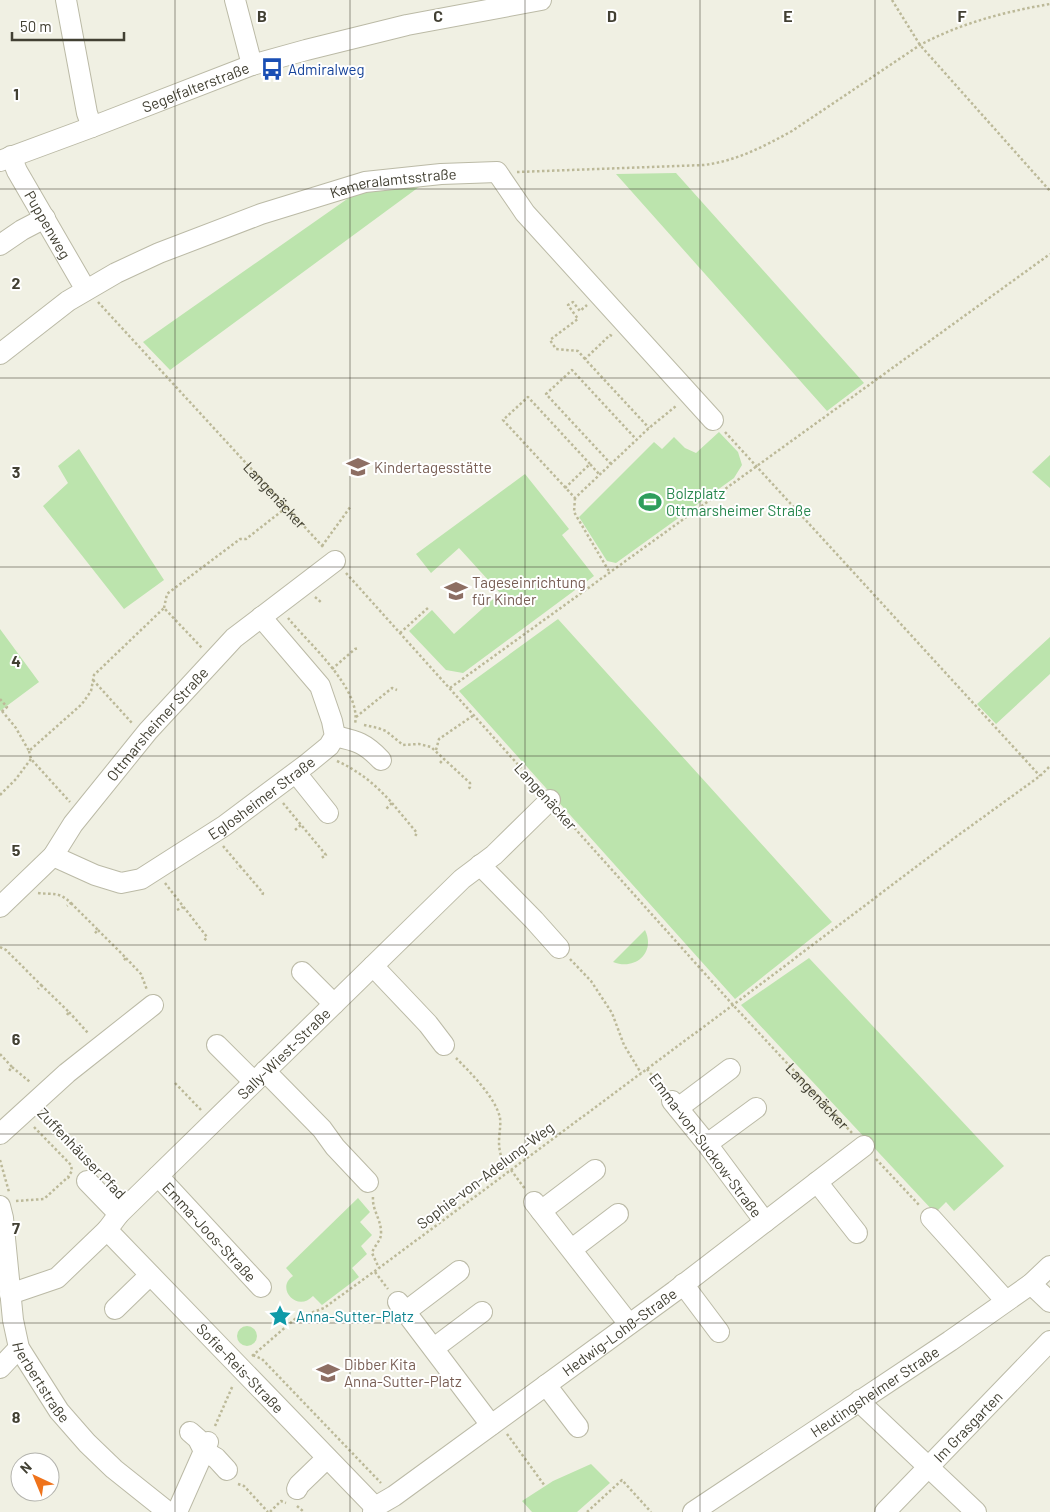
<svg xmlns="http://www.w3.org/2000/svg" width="1050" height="1512" font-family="Barlow,sans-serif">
<rect width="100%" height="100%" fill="#f0f0e3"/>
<!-- green -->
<path fill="#bce4ad" d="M676 173 864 383 827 411 616 174Z
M423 184 170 370 143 342 360 190Z
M719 432 738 452 742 465 734 478 616 563 607 561 579 517 654 442 662 449 674 437 685 448 696 453Z
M79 449 164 580 124 609 43 506 68 483 58 466Z
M1050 455V488L1032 472Z
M525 474 569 529 562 535 594 576 463 673 446 670 409 631 432 610 454 634 500 593 459 548 431 573 416 554Z
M558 619 832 922 735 999 459 691Z
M0 629 39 682 0 711Z
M1050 637V674L996 724 977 704Z
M645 930C656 953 635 971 613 962Z
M809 958 1004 1166 954 1211 946 1202 935 1213 741 1005Z
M358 1198 370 1212 360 1222 372 1235 361 1246 367 1254 352 1268 359 1277 322 1305 313 1296C297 1313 275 1288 293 1276L286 1268Z
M237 1336a10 10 0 1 1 20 0a10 10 0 1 1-20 0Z
M591 1464 610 1483 577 1512H532L522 1501 553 1481Z"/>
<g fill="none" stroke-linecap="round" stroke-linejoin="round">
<defs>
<g id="minor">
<path d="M66 0 87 113 92 127"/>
<path d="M235 0 252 65"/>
<path id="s3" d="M11 156 17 171 86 290"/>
<path id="s4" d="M0 161 92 127 252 65 306 50 407 25 541 0"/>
<path d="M0 245 22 230 45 218"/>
<path id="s5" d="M0 354 68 301 116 273 159 253 261 214 365 182 441 174 497 172 525 213 713 420"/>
<path d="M335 736C357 741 365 743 381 760"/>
<path d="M296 773 328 813"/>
<path id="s6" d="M53 856 95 875 121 883 141 879 224 826 307 764 329 746 335 736 332 721 320 686 261 617"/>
<path d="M480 865 534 920 559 948"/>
<path id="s7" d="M0 907 53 856 73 824 148 731 234 638 335 561"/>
<path d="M373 966 428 1024 444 1045"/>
<path d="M302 972 334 1004"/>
<path d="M217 1045 254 1082"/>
<path d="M265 1071 322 1129 335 1147 368 1182"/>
<path d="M672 1101 707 1144 765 1222"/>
<path d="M678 1108 730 1069"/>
<path d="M0 1134 67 1073 153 1005"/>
<path d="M707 1144 756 1108"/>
<path id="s8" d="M158 1176 261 1287"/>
<path d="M87 1181 119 1214"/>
<path d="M817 1182 857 1233"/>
<path d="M534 1202 629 1324"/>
<path id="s9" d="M0 1206 3 1218 13 1320 19 1348 59 1411 87 1443 114 1469 168 1512"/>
<path d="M541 1211 595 1170"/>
<path d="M931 1218 1006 1301"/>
<path id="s10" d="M107 1230 375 1507"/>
<path d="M572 1249 618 1214"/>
<path d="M683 1284 719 1332"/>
<path d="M1031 1284 1050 1302"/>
<path id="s11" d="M10 1294 57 1278 107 1230 119 1214 462 879 494 855 550 800"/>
<path d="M398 1302 491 1425"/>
<path d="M115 1309 150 1275"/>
<path d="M405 1312 459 1271"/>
<path d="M434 1348 482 1312"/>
<path d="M0 1368 19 1348"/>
<path d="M546 1385 578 1427"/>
<path d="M860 1400 866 1408 976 1512"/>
<path d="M190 1432 198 1439 204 1451 216 1458 227 1470"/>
<path d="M297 1489 299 1485 327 1458"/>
<path d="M177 1512 208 1442"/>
<path id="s12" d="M373 1512 375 1507 394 1496 675 1291 864 1146"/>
<path id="s13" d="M693 1512 950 1341 1031 1284 1050 1266"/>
<path id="s14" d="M885 1512 1050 1341"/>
</g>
</defs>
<!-- minor casing -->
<use href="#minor" stroke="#bbbaa6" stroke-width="22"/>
<!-- path -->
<g stroke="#bcb998" stroke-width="2.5" stroke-dasharray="2.5 2.5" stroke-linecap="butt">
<path d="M892 0 920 45 1050 191"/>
<path d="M517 172 704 165C736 161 763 147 792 131L920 45C961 23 1004 12 1050 4"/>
<path id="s1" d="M98 302 324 548"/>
<path d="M612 336 610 335 585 359 649 428"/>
<path d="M585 359 578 351 556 349 550 340 578 319 568 305 573 302 580 311 587 305"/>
<path d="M725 432 1040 776"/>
<path d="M590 464 528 397 503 420 575 498 649 428 676 406"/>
<path d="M611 464 546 394 572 370 636 439"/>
<path d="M565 488 590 464 599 474"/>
<path d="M575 498 574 512 610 573"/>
<path d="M322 546 351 506"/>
<path d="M346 573 539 788"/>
<path d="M315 597 322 603"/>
<path d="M164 608 167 594 240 539H246L287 507"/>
<path d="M288 618C308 643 362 689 355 724"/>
<path d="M400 633 429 607"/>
<path d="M332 669 355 649 359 648"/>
<path d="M93 680 132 723"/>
<path d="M450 688 1050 254"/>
<path d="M0 699 7 707 0 713"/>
<path d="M2 711 16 728 29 751 82 704 91 691 94 675 164 608 202 648"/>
<path d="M356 717 392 688 397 690"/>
<path d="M364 725 378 728 386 731 403 745 419 744 431 747 470 783V787L468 790"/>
<path d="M436 750 439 739 474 715"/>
<path d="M29 751 31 759 70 802"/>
<path d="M337 761C359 771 376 785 392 803L385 810"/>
<path d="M440 763 444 759"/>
<path d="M0 795 16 779 31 759"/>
<path d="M283 803 326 855 320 859"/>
<path d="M392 803 417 833 414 838"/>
<path id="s2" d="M561 813 733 1005 852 1133"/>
<path d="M295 830 301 825"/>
<path d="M223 846 240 866 237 869"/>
<path d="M240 866 263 893 262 896"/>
<path d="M165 883 207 937 204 941"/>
<path d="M38 893C54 895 58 891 71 903L67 906"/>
<path d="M71 903 98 930 94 934"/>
<path d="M177 910 183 907"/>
<path d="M98 930 126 958 123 961"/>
<path d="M0 947 6 950 41 985 38 989"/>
<path d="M126 958 141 974 147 990"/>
<path d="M570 959 591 981 612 1013 624 1045 641 1073"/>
<path d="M41 985 69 1012 67 1015"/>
<path d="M69 1012 88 1033"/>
<path d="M0 1054 12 1067 9 1071"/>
<path d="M456 1058C470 1072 496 1098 500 1118 501 1126 499 1134 499 1142 499 1153 503 1163 508 1172"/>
<path d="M12 1067 30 1082"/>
<path d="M647 1069 662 1088"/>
<path d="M175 1083 201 1110"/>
<path d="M46 1116 93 1164"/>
<path d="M34 1127 71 1165 72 1171 68 1177"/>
<path d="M876 1159 920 1206"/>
<path d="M0 1160 9 1192"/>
<path d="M511 1170 525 1189"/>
<path d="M373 1197C372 1210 381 1219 381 1232 382 1240 374 1246 372 1253L379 1268"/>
<path d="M16 1201 44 1199 68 1177 71 1180"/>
<path d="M375 1272 388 1289"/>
<path d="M253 1355 262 1359 381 1483"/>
<path d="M252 1356 295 1319 324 1308 379 1268 733 1005 953 839 1040 776 1050 766"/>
<path d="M215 1426 233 1385"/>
<path d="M507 1434 545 1486"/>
<path d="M238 1484 244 1486 268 1512"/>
<path d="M297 1506 304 1512"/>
<path d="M270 1512 281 1501 286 1503"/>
<path d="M587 1512 622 1480 651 1512"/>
</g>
<!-- minor -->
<use href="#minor" stroke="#fff" stroke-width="20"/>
</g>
<!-- grid -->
<path fill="none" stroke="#424033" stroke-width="1" stroke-opacity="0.55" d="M175 0V1512M350 0V1512M525 0V1512M700 0V1512M875 0V1512M0 189H1050M0 378H1050M0 567H1050M0 756H1050M0 945H1050M0 1134H1050M0 1323H1050"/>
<!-- icons -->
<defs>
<symbol id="bus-bare" viewBox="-9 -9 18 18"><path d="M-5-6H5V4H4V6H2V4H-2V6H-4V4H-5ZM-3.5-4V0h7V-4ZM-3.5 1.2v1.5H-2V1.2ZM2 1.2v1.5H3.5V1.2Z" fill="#1a4fb4" stroke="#fff" stroke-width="2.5" paint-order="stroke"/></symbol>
<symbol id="school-bare" viewBox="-9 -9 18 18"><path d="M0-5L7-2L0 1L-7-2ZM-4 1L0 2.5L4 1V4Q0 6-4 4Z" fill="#8d6e63" stroke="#fff" stroke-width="2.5" paint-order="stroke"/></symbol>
<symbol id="stadium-bare" viewBox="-9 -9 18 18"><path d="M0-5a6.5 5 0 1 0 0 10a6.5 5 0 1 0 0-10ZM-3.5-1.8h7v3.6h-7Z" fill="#2e9e5b" stroke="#fff" stroke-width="2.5" paint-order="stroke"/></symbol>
<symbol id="sight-bare" viewBox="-9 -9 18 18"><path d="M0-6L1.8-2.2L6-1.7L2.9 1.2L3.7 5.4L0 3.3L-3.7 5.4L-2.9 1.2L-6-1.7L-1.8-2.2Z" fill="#0f9aa8" stroke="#fff" stroke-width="2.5" paint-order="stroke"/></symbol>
</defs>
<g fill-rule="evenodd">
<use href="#bus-bare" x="256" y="53" width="32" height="32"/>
<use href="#school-bare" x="342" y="451" width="32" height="32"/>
<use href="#stadium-bare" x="634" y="486" width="32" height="32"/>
<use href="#school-bare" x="440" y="575" width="32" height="32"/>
<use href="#sight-bare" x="264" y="1300" width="32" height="32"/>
<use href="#school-bare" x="312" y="1357" width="32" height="32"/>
</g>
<g text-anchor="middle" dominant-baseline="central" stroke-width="4" stroke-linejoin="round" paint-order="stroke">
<!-- transit labels -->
<g font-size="15" fill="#164399" stroke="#fff" text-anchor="start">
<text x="288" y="69">Admiralweg</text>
</g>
<!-- street labels -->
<g font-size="15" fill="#424033" stroke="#fff">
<text stroke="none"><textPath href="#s4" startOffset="209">Segelfalterstraße</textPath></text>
<text stroke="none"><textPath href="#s5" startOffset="435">Kameralamtsstraße</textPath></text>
<text stroke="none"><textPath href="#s3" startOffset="78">Puppenweg</textPath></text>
<text stroke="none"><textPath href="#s1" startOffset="262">Langenäcker</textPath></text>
<text stroke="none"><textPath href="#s7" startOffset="242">Ottmarsheimer Straße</textPath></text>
<text transform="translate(546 796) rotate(48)">Langenäcker</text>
<text stroke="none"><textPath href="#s6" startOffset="239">Eglosheimer Straße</textPath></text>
<text stroke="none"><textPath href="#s11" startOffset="369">Sally-Wiest-Straße</textPath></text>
<text stroke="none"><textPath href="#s2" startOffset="382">Langenäcker</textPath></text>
<text transform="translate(706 1145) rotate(53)">Emma-von-Suckow-Straße</text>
<text transform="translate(82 1153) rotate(46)">Zuffenhäuser Pfad</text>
<text transform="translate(485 1175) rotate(-37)">Sophie-von-Adelung-Weg</text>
<text stroke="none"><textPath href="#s8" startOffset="76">Emma-Joos-Straße</textPath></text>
<text stroke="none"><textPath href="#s12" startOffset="306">Hedwig-Lohß-Straße</textPath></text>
<text stroke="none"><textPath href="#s10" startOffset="192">Sofie-Reis-Straße</textPath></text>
<text stroke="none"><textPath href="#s9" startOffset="184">Herbertstraße</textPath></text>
<text stroke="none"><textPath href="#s13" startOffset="218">Heutingsheimer Straße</textPath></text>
<text stroke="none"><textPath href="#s14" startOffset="119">Im Grasgarten</textPath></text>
</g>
<!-- education labels -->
<g font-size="15" fill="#785e54" stroke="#fff" text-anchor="start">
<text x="374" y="467">Kindertagesstätte</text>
<text x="472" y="582">Tageseinrichtung<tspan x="472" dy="17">für Kinder</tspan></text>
<text x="344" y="1364">Dibber Kita<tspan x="344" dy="17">Anna-Sutter-Platz</tspan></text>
</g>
<!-- leisure labels -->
<g font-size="15" fill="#27864d" stroke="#fff" text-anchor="start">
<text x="666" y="493">Bolzplatz<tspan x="666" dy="17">Ottmarsheimer Straße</tspan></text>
</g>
<!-- culture labels -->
<g font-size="15" fill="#0d838f" stroke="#fff" text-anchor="start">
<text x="296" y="1316">Anna-Sutter-Platz</text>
</g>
</g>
<g font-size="16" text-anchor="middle" font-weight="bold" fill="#424033" stroke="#fff" stroke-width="4" stroke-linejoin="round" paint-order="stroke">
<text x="262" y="22">B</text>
<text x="438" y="22">C</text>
<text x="612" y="22">D</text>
<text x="788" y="22">E</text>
<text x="962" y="22">F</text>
<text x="16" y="100">1</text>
<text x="16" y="289">2</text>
<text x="16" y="478">3</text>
<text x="16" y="667">4</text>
<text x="16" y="856">5</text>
<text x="16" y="1045">6</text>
<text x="16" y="1234">7</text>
<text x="16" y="1423">8</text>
</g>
<!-- north arrow -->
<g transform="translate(35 1477) rotate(316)"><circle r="24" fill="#ffffff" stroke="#b3b3ad"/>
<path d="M0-4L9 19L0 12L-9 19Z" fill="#ef731b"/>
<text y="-8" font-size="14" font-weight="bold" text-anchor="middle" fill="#424033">N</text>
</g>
<!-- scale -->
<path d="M12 32v8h112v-8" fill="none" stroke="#424033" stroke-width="2.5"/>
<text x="20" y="32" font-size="15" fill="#424033" stroke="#ffffff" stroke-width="4" paint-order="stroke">50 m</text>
</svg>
